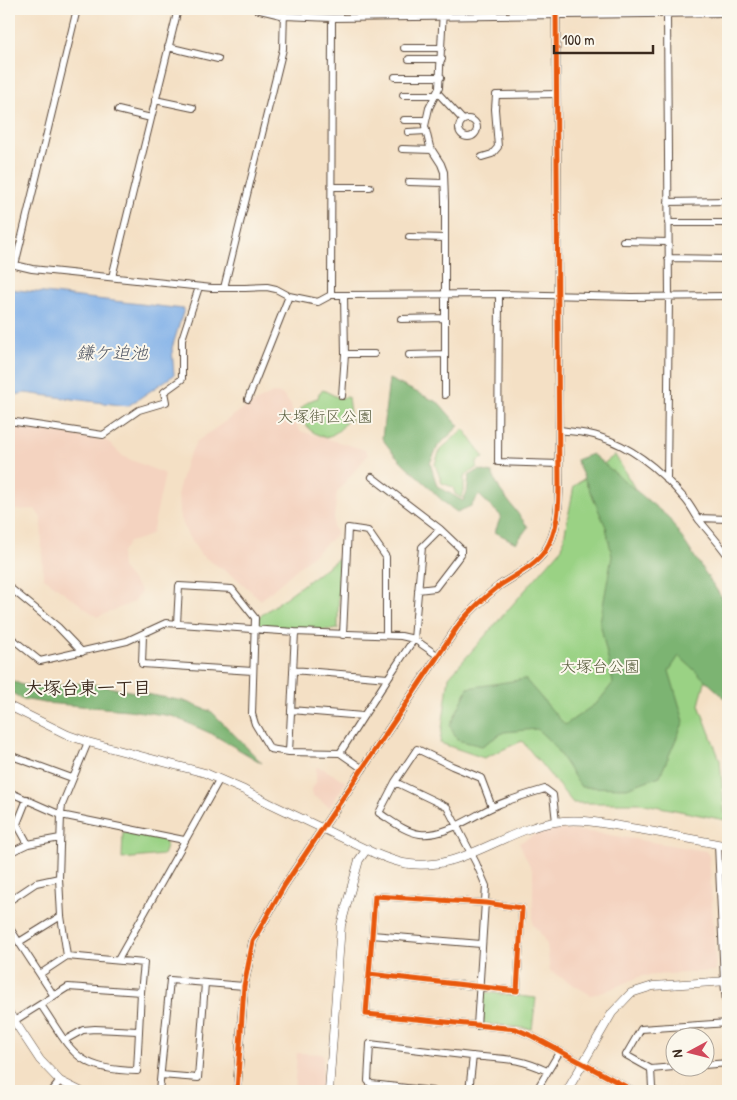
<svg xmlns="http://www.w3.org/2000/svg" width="737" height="1100" font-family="'Patrick Hand','Klee One',sans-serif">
<rect width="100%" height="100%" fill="#fbf7ec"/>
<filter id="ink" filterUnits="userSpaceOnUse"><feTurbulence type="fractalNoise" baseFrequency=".02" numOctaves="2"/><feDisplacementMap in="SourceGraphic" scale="10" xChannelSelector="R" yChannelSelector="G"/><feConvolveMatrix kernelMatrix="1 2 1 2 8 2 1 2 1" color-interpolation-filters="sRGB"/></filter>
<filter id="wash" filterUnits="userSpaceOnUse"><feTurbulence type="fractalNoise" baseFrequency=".0096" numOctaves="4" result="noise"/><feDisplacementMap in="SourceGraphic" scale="20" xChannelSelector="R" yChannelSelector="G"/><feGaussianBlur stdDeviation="1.12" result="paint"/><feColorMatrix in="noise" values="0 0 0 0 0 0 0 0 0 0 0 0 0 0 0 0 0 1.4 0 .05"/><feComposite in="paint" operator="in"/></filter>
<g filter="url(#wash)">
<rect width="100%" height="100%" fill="#f4e0c5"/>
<!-- built -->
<path fill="#f4d3c0" d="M273 393 282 394 291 405 294 421 300 431 366 450 368 455 337 492 333 527 336 532V535L261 600 236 578 201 555 187 534 179 513 178 491 186 462 196 442 247 406Z
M9 425 107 441 124 457 165 474 152 533 146 537 129 542 121 554 122 568 141 591 134 602 97 617 43 577 41 518 35 509 15 510 9 515Z
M316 767 324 769 346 782 330 807 312 795 311 791 316 782Z
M558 829 598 833 706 851 709 855 716 971 641 976 604 992 591 995 550 971 547 945 539 931 533 925V872L519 843 537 833Z
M297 1053 323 1054 321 1091H294Z"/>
<!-- green -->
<path fill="#9ad284" stroke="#6a7e51" d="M323 390 339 398 348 397 351 421H346C342 430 334 434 326 438 309 431 305 429 300 410 305 404 309 400 318 398L319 393Z
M464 429 484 458 477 461V467L464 477V490L462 498 455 494 453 487 442 483 435 464 440 450Z
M615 455 654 521 720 622 699 705 720 760 725 820 640 803H573L522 741 484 758 440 743 449 677 562 548 574 486Z
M339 558 338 629 332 630 258 626 259 617Z
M123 832 162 838 166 842V847L163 855 122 859Z
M483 992 536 998 532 1029 480 1023Z"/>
<!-- forest -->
<path fill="#7bb472" stroke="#5b6f48" d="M389 379 439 403 459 426 438 446 430 463 437 486 463 501 467 492 469 476 479 470 492 473 500 490 528 527 516 543 495 532 501 516 479 495 471 506 457 512C443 503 436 494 425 483 409 469 394 456 382 438Z
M592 454 668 517 728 607V701L679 656 669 671 684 721 660 776 627 788 581 787 553 744 537 729 504 732 482 746 457 740 450 726 468 688 525 679 565 725 598 702 613 683 600 622 612 556 606 527 576 460Z
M9 679 22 685 51 686 86 683 184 701 212 712 262 763 212 734 172 716 128 710 45 703 22 699 9 691Z"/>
<!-- water -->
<path fill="#7daee8" stroke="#5c6c83" d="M9 289 184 309 172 348 174 375 128 406 25 393 9 396Z"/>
</g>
<g filter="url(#ink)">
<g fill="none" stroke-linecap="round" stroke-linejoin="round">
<defs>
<path id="minor" d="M256 9 285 16 332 18 728 13
M443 9 439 88 429 108 425 126 430 147 441 164 444 172 445 201V395
M667 13 669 296 667 480
M381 17 386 9
M168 47 218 59
M404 48H442
M409 59H442
M395 77H441
M437 92 463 120
M403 95H436
M155 100 193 108
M118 110 151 118
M459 128a9 9 0 1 1 18 0a9 9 0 1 1-18 0Z
M404 120H426
M408 132 426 131
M402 149 432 150
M482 157 492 154 498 147 495 109 496 95 557 94
M409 182 444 183
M332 187H370
M668 202 728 201
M668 223H728
M409 237 445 238
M623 241 668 242
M668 258 728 259
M9 265H15L32 269 212 288H245L267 287 276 289 289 296 318 302 331 295H344L499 294 631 297 728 296
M15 265 77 9
M112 277 178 9
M224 288 283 49 284 9
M499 294 498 462 559 464
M331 295 332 18
M401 319 445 318
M345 354H374
M409 355 445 354
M342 396 345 354 344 295
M248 399 289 296
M9 421 103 435 139 410 166 402 164 392 182 379V339L199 287
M559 430C573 432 587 432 600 437 633 447 662 472 684 498 690 504 694 513 699 520 709 532 719 543 728 556
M372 477 440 529 461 549V554L435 588 418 590
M698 518 728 519
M9 587 58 627 82 652
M177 624 179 586 232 589 255 618 252 714 255 724 270 749 289 752 340 753 363 769
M143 635 142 664 253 671
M343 635 348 528 368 531 386 557V635
M9 636 40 661 127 641 166 623 295 632 401 636 414 639 437 655
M293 670 388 678
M291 710 363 716
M289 752 295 632
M340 753 388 678 414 639 422 547 440 529
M9 755 72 778
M395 782 447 807 476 863 486 886 477 1026
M9 792 61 815 184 840
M27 799 17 824 28 844
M492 807 481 778 452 766 417 749 395 782 379 813C392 821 405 832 420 834 446 837 472 816 495 806 511 799 528 794 545 789L553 795 556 822
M718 844 724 981 728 1024
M9 853 28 844 60 838
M9 901 36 883 59 878
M9 927 54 996
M372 935 481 944
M19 942 61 916
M67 956 61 916 59 878 61 815 62 805 88 742
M118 960 219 780
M40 974 67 956 144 963 141 992
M369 974 517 991 522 908 486 903 375 896C372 936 369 975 366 1014L516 1029 532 1036 634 1091
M14 1021 68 987 141 992 137 1071C75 1070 72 1051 41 1005
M65 1040 83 1030 95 1029 138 1031
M704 1065 728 1063
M674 1067 651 1069 626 1055 641 1029 728 1023
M651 1069 652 1088 655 1091
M161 1075 198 1078 205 983
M52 1091 60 1081
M159 1091 170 980 244 986
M433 1091 371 1084 368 1081 370 1044C404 1048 437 1052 471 1056 501 1059 518 1057 547 1071
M469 1091 473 1056
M536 1091 560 1051"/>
<path id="tertiary" d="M9 706 68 735 88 742 205 773 244 790 269 803 374 853C386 858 398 863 410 864 465 871 509 825 563 821 586 819 608 824 631 828 663 833 696 840 728 846
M9 1013 40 1060 60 1081 80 1091
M237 1091 244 986 253 941 284 886 460 623C472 609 485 597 499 586 515 575 534 567 545 551 558 531 559 507 559 484L556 9
M329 1091 341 925 359 860 367 849
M567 1091 612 1013 631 993 653 986 728 981"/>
</defs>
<!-- minor casing -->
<use href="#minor" stroke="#574537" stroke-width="8"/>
<!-- tertiary casing -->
<use href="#tertiary" stroke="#574537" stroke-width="9"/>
<!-- minor -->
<use href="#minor" stroke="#fff" stroke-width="6"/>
<!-- tertiary -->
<use href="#tertiary" stroke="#fff" stroke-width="8"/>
<defs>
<path id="cycleway" d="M369 974 517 991 522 908 486 903 375 896C372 936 369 975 366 1014L516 1029 532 1036 634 1091
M237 1091 244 986 253 941 284 886 460 623C472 609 485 597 499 586 515 575 534 567 545 551 558 531 559 507 559 484L556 9"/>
</defs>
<!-- cycleway casing -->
<use href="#cycleway" stroke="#fbf7ec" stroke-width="8"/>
<!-- cycleway -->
<use href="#cycleway" stroke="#e8590c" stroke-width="5"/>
</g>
</g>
<g text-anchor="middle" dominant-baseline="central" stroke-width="4" stroke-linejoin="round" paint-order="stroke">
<!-- park labels -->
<g font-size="16" fill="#585c3d" stroke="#fbf7ec">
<text x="325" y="416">大塚街区公園</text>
<text x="600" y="666">大塚台公園</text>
</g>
<!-- water labels -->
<g font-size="18" font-style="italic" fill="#525865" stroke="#fbf7ec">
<text x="112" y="352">鎌ケ迫池</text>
</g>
<!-- neighbourhood labels -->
<g font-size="18" font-weight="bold" fill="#3b2a1e" stroke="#fbf7ec">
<text x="88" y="687">大塚台東一丁目</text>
</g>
</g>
<!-- margin -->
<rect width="737" height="1100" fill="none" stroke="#fbf7ec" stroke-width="30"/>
<!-- north arrow -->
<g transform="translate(690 1052) rotate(263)"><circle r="24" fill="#fbf7ec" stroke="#aea59a"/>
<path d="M0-4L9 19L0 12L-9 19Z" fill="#d1495b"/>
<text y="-8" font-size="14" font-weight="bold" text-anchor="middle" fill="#3b2a1e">N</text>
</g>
<!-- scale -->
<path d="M554 45v8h99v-8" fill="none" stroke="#3b2a1e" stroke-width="2.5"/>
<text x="562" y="45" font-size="15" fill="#3b2a1e" stroke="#fbf7ec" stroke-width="4" paint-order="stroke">100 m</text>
</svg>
